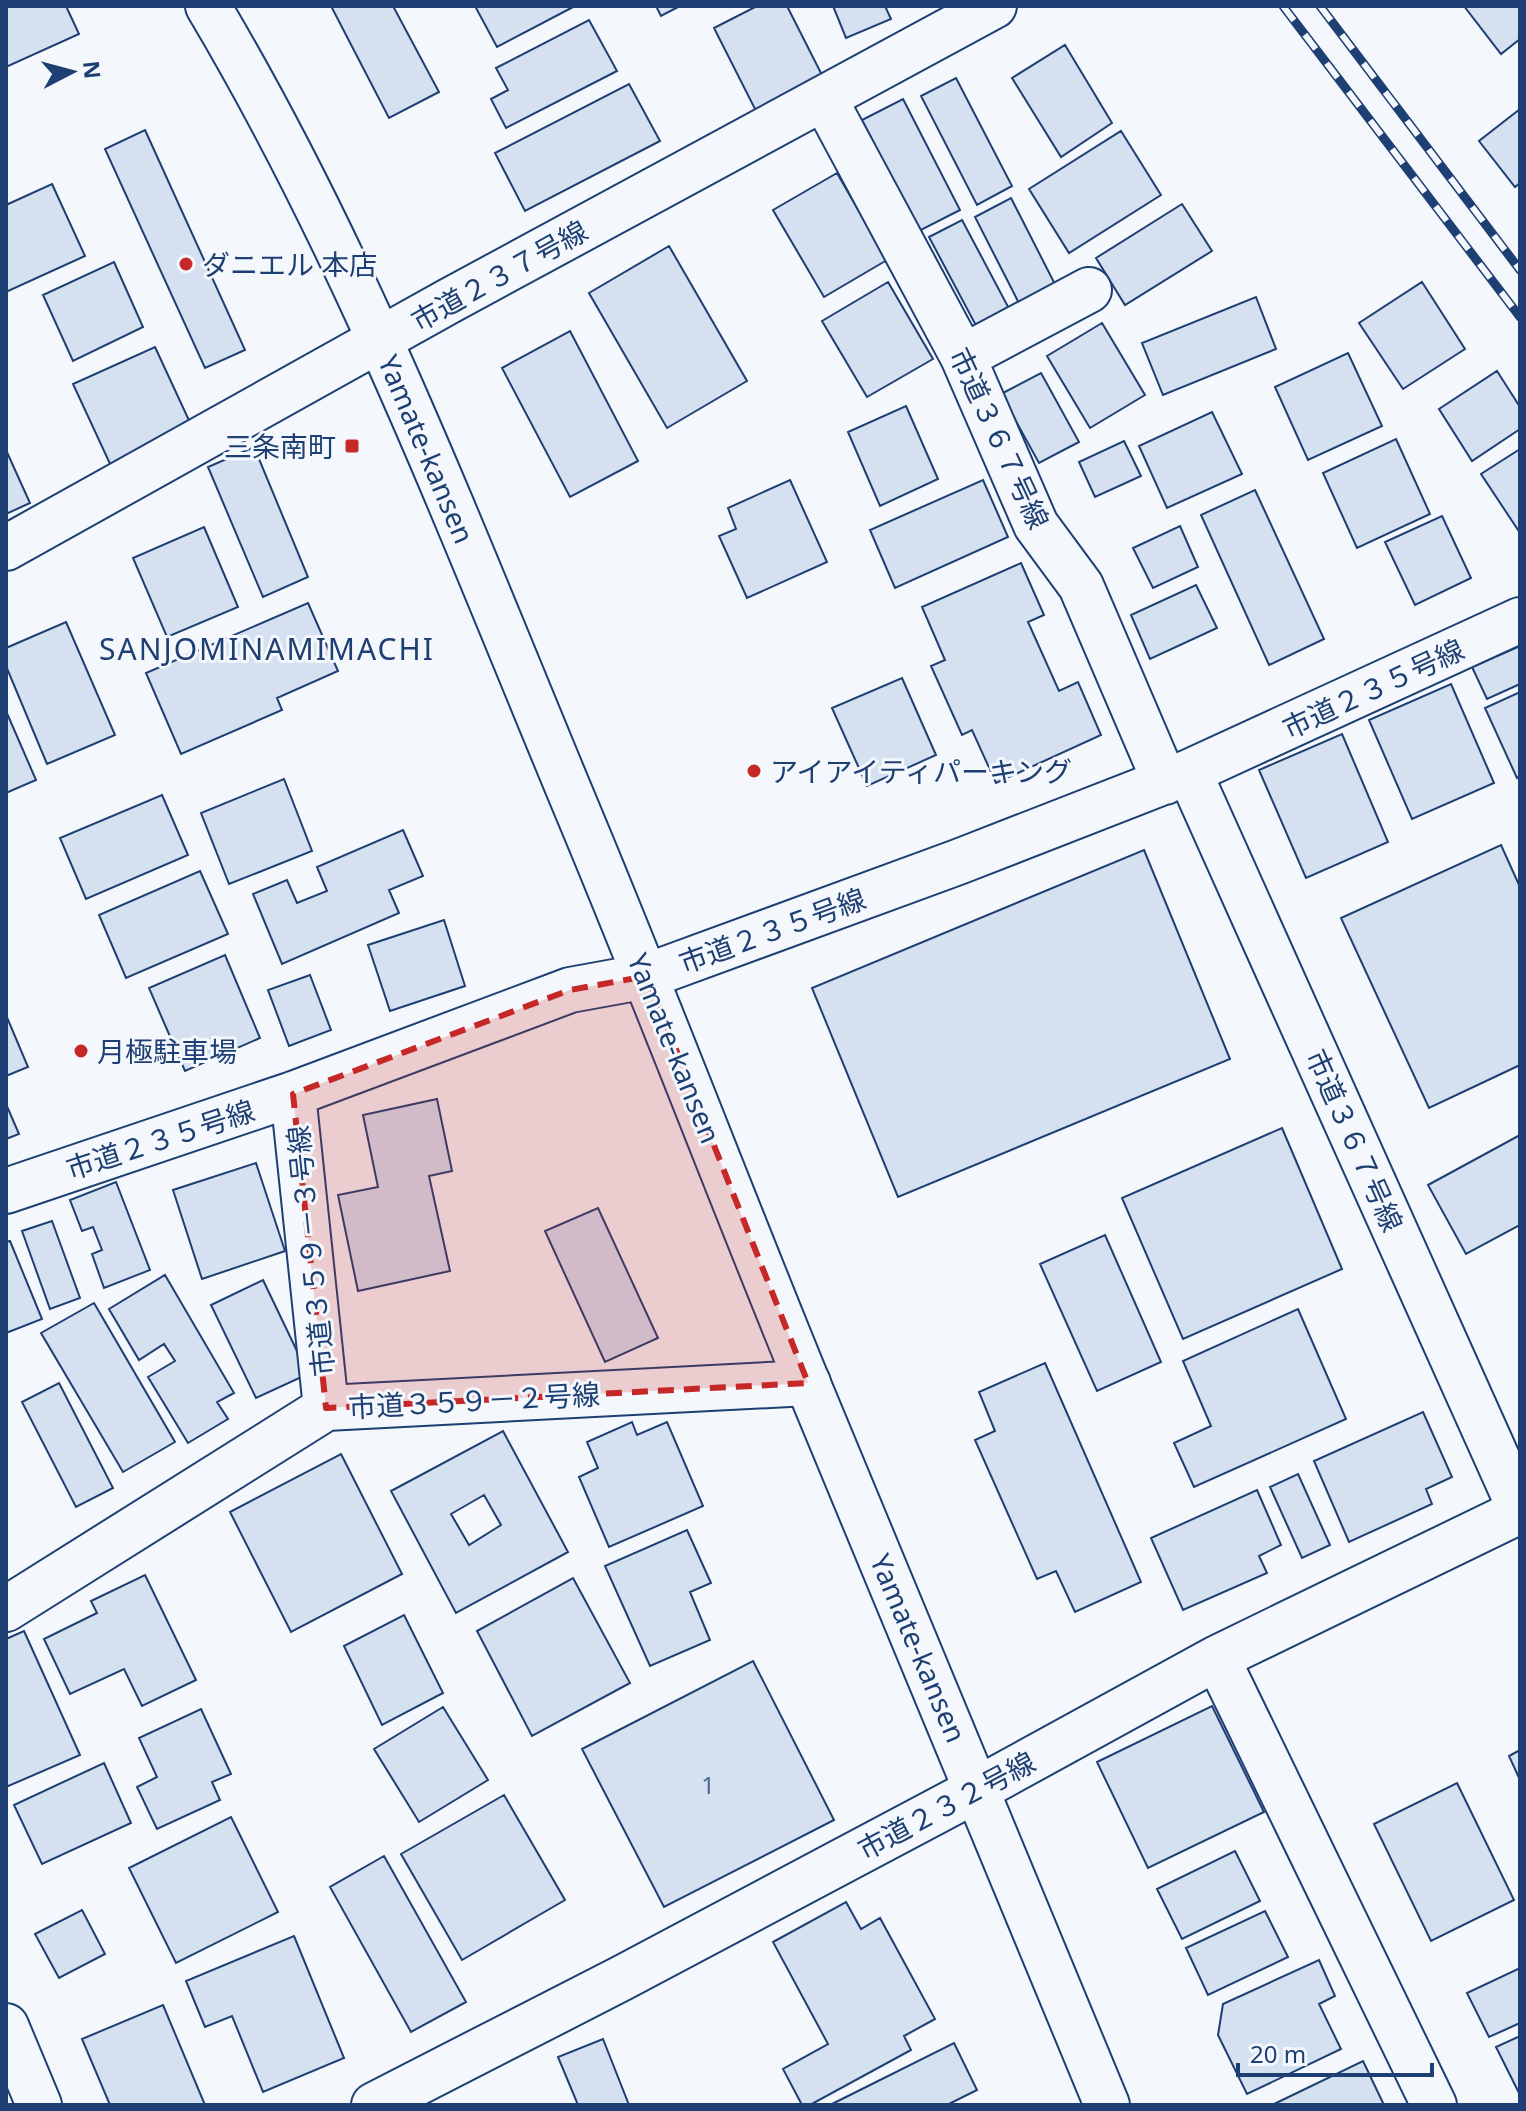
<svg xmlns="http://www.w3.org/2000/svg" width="1526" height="2111" font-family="'Noto Sans','Noto Sans JP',sans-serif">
<rect width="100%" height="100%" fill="#f4f7fb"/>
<!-- building -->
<path fill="#d5e0f0" stroke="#1d3f73" stroke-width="2" fill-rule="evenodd" d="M6 6H66L79 34 6 67Z
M331 6H393L439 92 389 118Z
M475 6H575L497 47Z
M656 6H680L661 16Z
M757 6H787L823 77 756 111 714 28Z
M833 6H885L891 19 846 38Z
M1464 6H1520V39L1501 54Z
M589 20 617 71 506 128 491 99 508 90 496 68Z
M1065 45 1112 123 1061 157 1012 78Z
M956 78 1012 186 977 205 921 96Z
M629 84 660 141 525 211 495 153Z
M903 99 960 210 919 231 862 120Z
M1520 109V183L1515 187 1479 141Z
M145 130 245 350 205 368 105 149Z
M1121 131 1161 195 1069 253 1029 189Z
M837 173 887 260 824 297 773 210Z
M52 184 85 256 6 292V205Z
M1011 198 1061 296 1025 315 975 217Z
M1182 204 1212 251 1125 305 1096 258Z
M962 220 1014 318 981 335 929 237Z
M669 246 747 381 667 428 589 293Z
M114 262 143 327 73 361 43 295Z
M888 282 933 359 867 397 822 321Z
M1422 282 1465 349 1403 389 1359 323Z
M1256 297 1276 349 1163 395 1142 343Z
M1102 323 1145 395 1090 428 1047 356Z
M570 331 638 461 570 497 502 368Z
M155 347 193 429 111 466 73 384Z
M1348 353 1382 426 1308 460 1275 387Z
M1497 371 1520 407V429L1472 461 1439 409Z
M1041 373 1079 442 1039 463 1001 394Z
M906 406 938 479 880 506 848 432Z
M1212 412 1242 474 1167 508 1139 446Z
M1396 439 1430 514 1357 548 1323 473Z
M1124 441 1141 476 1095 497 1079 462Z
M254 447 308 577 263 597 208 467Z
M1520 449V533L1481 474Z
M6 450 30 503 6 514Z
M790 480 827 562 747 598 719 536 736 529 728 508Z
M983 480 1008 537 895 588 870 530Z
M1255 490 1324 639 1269 665 1201 515Z
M1442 516 1471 578 1415 605 1385 542Z
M1180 526 1198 567 1153 588 1133 548Z
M204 527 238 607 167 637 133 558Z
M1021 563 1044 615 1028 622 1059 691 1078 682 1101 735 996 783 972 730 962 735 931 666 945 660 922 607Z
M1196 585 1217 628 1150 659 1131 615Z
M308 603 338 671 277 698 282 710 181 754 146 673Z
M66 622 115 735 47 764 6 666V648Z
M1520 646V684L1487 699 1472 667Z
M902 678 936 755 867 786 832 708Z
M1451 684 1494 783 1412 819 1369 720Z
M1520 692V776L1517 778 1485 708Z
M6 711 36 780 6 793Z
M1342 734 1388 842 1306 878 1259 770Z
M284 779 312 851 229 884 201 813Z
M162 795 188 855 86 899 60 838Z
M403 830 423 876 389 890 399 913 282 964 253 894 287 880 297 903 327 891 317 867Z
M1501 845 1520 887V1065L1429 1108 1341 918Z
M1144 850 1230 1059 898 1197 812 988Z
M200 871 228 934 126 978 99 915Z
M444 920 465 986 390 1011 368 945Z
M225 955 260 1038 185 1071 149 988Z
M310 975 331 1030 289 1046 268 990Z
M6 1015 28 1067 6 1076Z
M437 1099 452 1171 429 1176 450 1271 358 1291 338 1195 378 1187 363 1115Z
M6 1104 19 1134 6 1139Z
M1282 1128 1342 1269 1183 1339 1122 1198Z
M1520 1135V1225L1466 1254 1428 1185Z
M256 1163 285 1251 202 1279 173 1190Z
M116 1182 150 1270 104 1288 92 1254 102 1250 93 1227 82 1231 70 1200Z
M598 1208 658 1338 605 1362 545 1231Z
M52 1221 80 1298 50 1309 22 1231Z
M1105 1235 1161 1362 1097 1391 1040 1264Z
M10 1241 42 1319 6 1333V1242Z
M165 1275 234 1393 217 1402 228 1419 188 1443 148 1377 175 1361 164 1344 139 1360 109 1309Z
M263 1280 308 1374 256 1398 211 1305Z
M94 1303 175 1442 123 1472 41 1333Z
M1298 1309 1346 1419 1194 1487 1174 1443 1211 1426 1183 1361Z
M1045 1363 1141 1582 1075 1612 1056 1571 1037 1579 975 1440 995 1431 979 1392Z
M59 1383 113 1488 76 1507 22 1402Z
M1423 1412 1452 1477 1426 1489 1432 1504 1349 1542 1314 1461Z
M632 1422 637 1435 667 1422 703 1506 609 1547 579 1477 598 1468 587 1442Z
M503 1431 568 1552 456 1613 391 1491ZM484 1495 501 1525 469 1545 451 1514Z
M341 1454 402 1574 291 1632 230 1512Z
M1298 1474 1330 1545 1302 1558 1270 1487Z
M1257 1490 1281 1545 1259 1556 1267 1573 1183 1610 1151 1538Z
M687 1530 711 1583 690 1592 710 1640 650 1666 605 1566Z
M145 1575 196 1680 142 1706 124 1669 70 1694 44 1639 97 1613 91 1601Z
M573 1578 630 1683 532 1736 477 1631Z
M404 1615 443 1693 382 1725 344 1646Z
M24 1631 80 1755 6 1787V1639Z
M753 1661 834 1820 664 1907 582 1749Z
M1212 1706 1264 1812 1148 1868 1097 1762Z
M443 1707 488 1780 419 1822 374 1749Z
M201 1709 231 1774 212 1782 220 1800 157 1829 137 1787 157 1777 139 1738Z
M1520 1750V1780L1509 1756Z
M104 1763 131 1823 42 1864 14 1805Z
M1457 1783 1514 1900 1431 1941 1374 1824Z
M504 1795 565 1900 462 1960 401 1854Z
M231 1817 278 1912 176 1963 129 1868Z
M1235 1851 1260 1901 1182 1939 1157 1889Z
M384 1856 466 2002 411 2032 330 1887Z
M846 1902 861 1929 880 1918 935 2019 904 2036 911 2050 810 2105H802L783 2069 828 2044 773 1942Z
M82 1910 105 1954 59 1978 35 1934Z
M1265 1911 1288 1957 1208 1995 1186 1948Z
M294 1936 344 2058 263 2092 232 2016 205 2027 186 1981Z
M1319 1960 1335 1996 1319 2004 1341 2049 1247 2094 1218 2035 1223 2004Z
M1520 1968V2023L1489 2037 1467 1993Z
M163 2005 205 2105H110L82 2039Z
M1520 2036V2095L1496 2047Z
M603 2039 629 2105H578L558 2057Z
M954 2043 977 2090 947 2105H830Z
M1363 2061 1384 2105H1272Z"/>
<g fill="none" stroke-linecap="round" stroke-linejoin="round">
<defs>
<path id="street" d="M824 98 963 357 1036 525 1081 586 1165 782
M963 357 1089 290
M6 548 449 301 994 6
M1189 772 1520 1509
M293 1094 326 1408
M6 1191 293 1094 570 990 647 976 958 862 1189 772 1520 620
M6 1609 326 1408 808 1383
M1217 1658 1434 2105
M374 2105 622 1978 978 1789 1217 1658 1520 1511"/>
<path id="secondary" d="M208 6C361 263 466 544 581 819 659 1006 731 1196 808 1384 906 1625 1009 1864 1107 2105
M6 2026 39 2105"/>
</defs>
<!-- street casing -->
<use href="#street" stroke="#1d3f73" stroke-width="48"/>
<!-- secondary casing -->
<use href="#secondary" stroke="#1d3f73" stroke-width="48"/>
<!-- street -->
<use href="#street" stroke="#f4f7fb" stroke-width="44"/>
<!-- secondary -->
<use href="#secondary" stroke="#f4f7fb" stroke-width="44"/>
<defs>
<path id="rail" d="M1283 6 1520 317
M1320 6 1520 270"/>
</defs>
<!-- rail casing -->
<use href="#rail" stroke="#1d3f73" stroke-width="9"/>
<!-- rail -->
<use href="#rail" stroke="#f4f7fb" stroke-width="6" stroke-dasharray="18" stroke-linecap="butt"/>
</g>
<!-- marked area -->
<path fill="#c62828" fill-opacity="0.2" stroke="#c62828" stroke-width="6" stroke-dasharray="16 10" stroke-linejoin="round" d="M647 976 808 1383 326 1408 293 1094 570 990Z"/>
<!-- markers -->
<g fill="#c62828" stroke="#f4f7fb" stroke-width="3">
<circle cx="186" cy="264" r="8"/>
<rect x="344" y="438" width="16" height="16" rx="4"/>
<circle cx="754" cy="771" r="8"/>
<circle cx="81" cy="1051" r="8"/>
</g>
<g text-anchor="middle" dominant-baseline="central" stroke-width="6" stroke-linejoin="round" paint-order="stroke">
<!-- number labels -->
<g font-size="24" fill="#4b6792">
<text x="708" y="1784">1</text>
</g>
<!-- poi labels -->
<g font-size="28" fill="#1d3f73" stroke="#f4f7fb" text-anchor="start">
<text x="202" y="264">ダニエル 本店</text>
<text x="336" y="446" text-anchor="end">三条南町</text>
<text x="770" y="771">アイアイティパーキング</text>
<text x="97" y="1051">月極駐車場</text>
</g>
<!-- street labels -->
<g font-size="28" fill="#1d3f73" stroke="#f4f7fb">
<text transform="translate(499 275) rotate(-29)">市道２３７号線</text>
<text transform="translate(1000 438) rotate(65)">市道３６７号線</text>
<text transform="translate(427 449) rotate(67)">Yamate-kansen</text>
<text transform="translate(1373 688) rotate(-25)">市道２３５号線</text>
<text transform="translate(772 930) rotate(-20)">市道２３５号線</text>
<text transform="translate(675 1048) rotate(68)">Yamate-kansen</text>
<text transform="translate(160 1139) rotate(-18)">市道２３５号線</text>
<text transform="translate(1355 1140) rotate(66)">市道３６７号線</text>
<text transform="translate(310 1251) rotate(-96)">市道３５９－３号線</text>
<text transform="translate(474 1400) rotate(-3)">市道３５９－２号線</text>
<text transform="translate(919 1648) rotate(67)">Yamate-kansen</text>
<text transform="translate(946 1805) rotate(-28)">市道２３２号線</text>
</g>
<!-- neighbourhood labels -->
<g font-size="30" letter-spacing="2" fill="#1d3f73" stroke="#f4f7fb">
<text x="267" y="648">SANJOMINAMIMACHI</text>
</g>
</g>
<!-- border -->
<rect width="1526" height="2111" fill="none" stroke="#1d3f73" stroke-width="16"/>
<!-- north arrow -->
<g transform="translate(72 72) rotate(84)" stroke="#f4f7fb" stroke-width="6" paint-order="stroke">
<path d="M0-6L14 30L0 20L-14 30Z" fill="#1d3f73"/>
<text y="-12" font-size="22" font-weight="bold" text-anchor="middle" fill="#1d3f73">N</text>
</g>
<!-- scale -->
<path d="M1238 2063v12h194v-12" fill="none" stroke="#1d3f73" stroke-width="4"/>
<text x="1250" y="2063" font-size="24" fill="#1d3f73" stroke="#f4f7fb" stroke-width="6" paint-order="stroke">20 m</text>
</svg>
